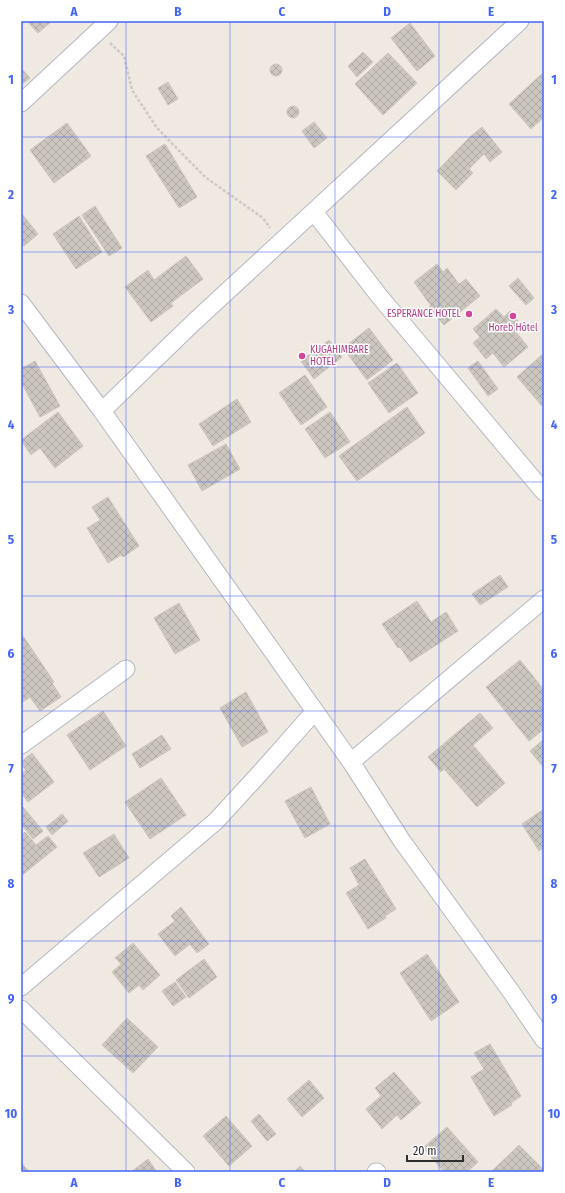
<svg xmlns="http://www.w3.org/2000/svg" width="565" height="1193" font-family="'Fira Sans Condensed',sans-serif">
<defs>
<pattern id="building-cross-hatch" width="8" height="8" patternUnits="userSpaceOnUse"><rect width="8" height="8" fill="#cbc7bf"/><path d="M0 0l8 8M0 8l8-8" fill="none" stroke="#afaba4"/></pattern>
</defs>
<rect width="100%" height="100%" fill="#efe9e1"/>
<!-- building -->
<path fill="url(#building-cross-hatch)" stroke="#cbc5ba" d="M27 21H52L38 33Z
M410 23 435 56 417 71 391 38Z
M363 52 373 62 357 77 348 66Z
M388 53 417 83 383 115 355 84Z
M270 70a6 6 0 1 1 12 0a6 6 0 1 1-12 0Z
M21 68 30 78 21 85Z
M544 72V117L531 129 509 104Z
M168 82 178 99 168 105 158 88Z
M287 112a6 6 0 1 1 12 0a6 6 0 1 1-12 0Z
M314 122 327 138 314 148 302 131Z
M67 123 91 156 54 183 30 150Z
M482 127 502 152 490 162 484 154 469 169 473 173 456 190 437 171 470 137Z
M165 144 197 197 179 208 146 156Z
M95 206 122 248 109 256 82 215Z
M21 213 38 234 24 246 21 243Z
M79 216 102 252 76 269 53 234Z
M186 256 203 279 171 303 173 306 151 322 125 287 148 270 154 280Z
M437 264 443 272 447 268 459 284 466 279 480 296 444 325 429 307 431 306 414 282Z
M518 278 534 298 526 305 509 286Z
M496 309 504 317 510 311 523 327 516 332 528 347 504 367 493 353 486 359 473 343 480 337 473 329Z
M369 328 393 360 367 380 343 348Z
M329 340 342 357 314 379 301 361Z
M544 353V404L542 406 517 377Z
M35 361 60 406 40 417 21 382V369Z
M478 361 498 389 488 396 468 368Z
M397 363 418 393 389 413 368 383Z
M305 375 327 407 301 425 279 393Z
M237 399 251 422 213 446 199 424Z
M407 407 425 433 357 481 339 456Z
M58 412 83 446 55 468 40 448 31 455 21 440Z
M330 412 350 442 325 458 305 429Z
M226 444 240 469 202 491 188 465Z
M108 497 139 546 123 557 121 555 108 563 87 528 100 520 92 507Z
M500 575 508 587 480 605 472 594Z
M417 601 431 622 446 612 458 631 410 662 400 647 398 648 382 624Z
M179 603 200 640 175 654 154 618Z
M23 636 54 682 52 683 61 697 40 711 30 697 21 703V638Z
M520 660 544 690V729L529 741 486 687Z
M246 692 268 732 242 747 220 708Z
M103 711 126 746 90 770 67 735Z
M480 713 493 728 473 745 505 783 477 807 444 769 441 772 428 757Z
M162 735 171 749 140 768 132 754Z
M544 739V768L530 751Z
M32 753 54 782 28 802 21 793V774L26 770 21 764V762Z
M161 778 186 815 150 839 125 802Z
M311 787 330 824 305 838 285 801Z
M23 807 43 831 33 839 21 824V808Z
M544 809V847L539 851 522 824Z
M62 814 68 821 52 835 46 827Z
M25 832 36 845 48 836 57 847 21 876V835Z
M114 834 129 858 99 877 83 853Z
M365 859 396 909 385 916 386 918 368 929 346 893 359 885 350 868Z
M181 907 209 944 197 953 190 944 175 956 158 934 175 921 171 916Z
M133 943 160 975 143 990 139 985 129 993 112 972 121 964 115 958Z
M427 954 459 1002 431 1021 400 973Z
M204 959 217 977 189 998 176 980Z
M175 982 186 997 173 1006 162 991Z
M127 1018 158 1047 133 1073 102 1045Z
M490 1044 521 1096 511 1103 512 1105 494 1116 471 1077 484 1069 474 1053Z
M394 1072 421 1103 401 1120 397 1115 382 1129 366 1109 381 1096 375 1088Z
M309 1080 324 1098 302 1117 287 1099Z
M259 1114 276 1134 267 1141 251 1121Z
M226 1116 252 1146 229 1166 203 1136Z
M447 1127 478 1162 467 1172H444L423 1148Z
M519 1145 544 1170V1172H491Z
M148 1159 157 1172H131Z
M21 1162 29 1172H21Z
M300 1166 305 1172H294Z"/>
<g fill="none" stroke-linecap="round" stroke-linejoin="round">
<defs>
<path id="minor" d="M21 103 109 21
M314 212 380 297 544 492
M21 303 102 411 351 762 402 841 512 993 544 1040
M102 411 194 322 520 21
M21 745 126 669
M351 762 544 599
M21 987 216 821 261 772 315 711
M21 1009 186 1172
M376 1172H377"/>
</defs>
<!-- minor casing -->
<use href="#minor" stroke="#b4b7c1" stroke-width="19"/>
<!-- path -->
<path stroke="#c9c9c9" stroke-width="2.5" stroke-dasharray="3 2" stroke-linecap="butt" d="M110 43 124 56 132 90 157 128 205 177 263 218 270 228"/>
<!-- minor -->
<use href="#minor" stroke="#fff" stroke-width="17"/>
</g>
<!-- grid -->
<path fill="none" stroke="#4264fb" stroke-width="1" stroke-opacity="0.55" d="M126 21V1172M230 21V1172M335 21V1172M439 21V1172M21 137H544M21 252H544M21 367H544M21 482H544M21 596H544M21 711H544M21 826H544M21 941H544M21 1056H544"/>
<!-- markers -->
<g fill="#d1479c" stroke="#fff" stroke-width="1.5">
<circle cx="469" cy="314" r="4"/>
<circle cx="513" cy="316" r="4"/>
<circle cx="302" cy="356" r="4"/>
</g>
<g text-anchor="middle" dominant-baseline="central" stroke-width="3" stroke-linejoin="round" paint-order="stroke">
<!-- hotel labels -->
<g font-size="10" fill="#b23c85" stroke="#fff" text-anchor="end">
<text x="461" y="314">ESPERANCE HOTEL</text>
<text x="513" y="328" text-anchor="middle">Horeb Hôtel</text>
<text x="310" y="350" text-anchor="start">KUGAHIMBARE<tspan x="310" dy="12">HOTEL</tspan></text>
</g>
</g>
<!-- border -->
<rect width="565" height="1193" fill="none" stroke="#ffffff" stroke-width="44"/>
<!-- scale -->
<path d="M407 1155v6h56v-6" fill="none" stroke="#2e2e2e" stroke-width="2"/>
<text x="413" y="1155" font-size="12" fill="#2e2e2e" stroke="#ffffff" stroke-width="3" paint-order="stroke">20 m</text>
<rect x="22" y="22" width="521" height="1149" fill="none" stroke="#4264fb" stroke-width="1.5"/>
<g font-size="13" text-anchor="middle" font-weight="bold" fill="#4264fb">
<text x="74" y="16">A</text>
<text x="178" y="16">B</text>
<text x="282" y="16">C</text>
<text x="387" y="16">D</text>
<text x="491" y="16">E</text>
<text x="11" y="84">1</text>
<text x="554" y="84">1</text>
<text x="11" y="199">2</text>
<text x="554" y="199">2</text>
<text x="11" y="314">3</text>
<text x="554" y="314">3</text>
<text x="11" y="429">4</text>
<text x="554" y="429">4</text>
<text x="11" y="544">5</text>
<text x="554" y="544">5</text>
<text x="11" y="658">6</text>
<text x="554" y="658">6</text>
<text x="11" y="773">7</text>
<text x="554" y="773">7</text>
<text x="11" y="888">8</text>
<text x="554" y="888">8</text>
<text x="11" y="1003">9</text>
<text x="554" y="1003">9</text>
<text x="11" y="1118">10</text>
<text x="554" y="1118">10</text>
<text x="74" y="1187">A</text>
<text x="178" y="1187">B</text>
<text x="282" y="1187">C</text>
<text x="387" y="1187">D</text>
<text x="491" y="1187">E</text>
</g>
</svg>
